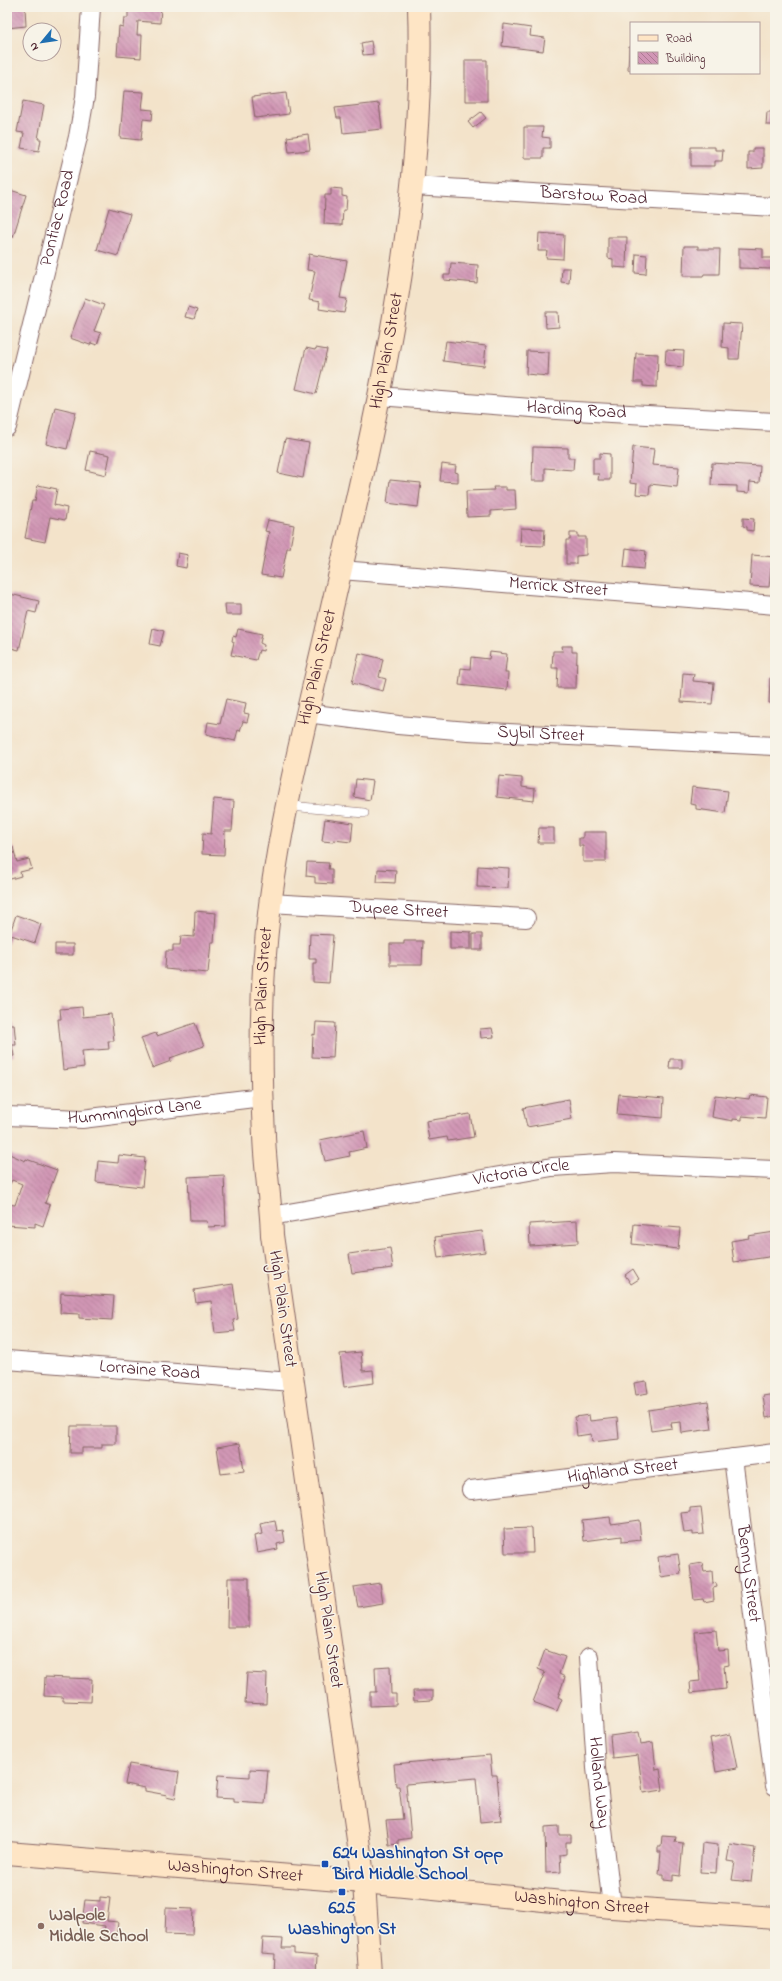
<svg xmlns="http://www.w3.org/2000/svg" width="782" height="1981" font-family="'Indie Flower',sans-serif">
<defs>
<pattern id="building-back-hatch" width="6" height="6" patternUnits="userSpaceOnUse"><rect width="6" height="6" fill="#d196b5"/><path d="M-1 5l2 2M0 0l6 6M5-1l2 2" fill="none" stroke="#ac7a93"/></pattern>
</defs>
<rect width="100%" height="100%" fill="#f7f3e8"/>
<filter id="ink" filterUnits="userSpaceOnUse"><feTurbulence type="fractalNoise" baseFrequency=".025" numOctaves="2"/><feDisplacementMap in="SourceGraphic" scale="8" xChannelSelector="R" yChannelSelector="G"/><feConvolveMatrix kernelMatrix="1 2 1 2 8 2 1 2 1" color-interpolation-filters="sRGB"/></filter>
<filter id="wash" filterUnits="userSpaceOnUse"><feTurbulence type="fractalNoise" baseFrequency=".012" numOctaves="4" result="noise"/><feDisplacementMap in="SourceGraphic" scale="16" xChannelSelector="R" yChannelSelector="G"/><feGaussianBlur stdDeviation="0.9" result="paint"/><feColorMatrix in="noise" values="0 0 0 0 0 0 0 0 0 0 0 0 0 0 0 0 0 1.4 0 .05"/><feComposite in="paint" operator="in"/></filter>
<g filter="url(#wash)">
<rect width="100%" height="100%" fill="#f3e3ca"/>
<g id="blocks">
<!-- building -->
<path fill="url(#building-back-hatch)" d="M7 7H25L26 26 7 28Z
M128 7H161L160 23 138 21 137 35H142L141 58 117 56 119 26 123 27 124 18H128Z
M504 24 531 28 530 36 545 38 543 51 502 46Z
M371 41 373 54 363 55 361 43Z
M629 47H631V70H628Z
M465 60H487V101H465Z
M124 91 144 92 142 109 153 110 152 120 143 119 141 140 120 138Z
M286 93 289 114 255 118 252 97Z
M23 101 44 105 38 139H41L39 151 21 148 24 133 17 132Z
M379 103 382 129 343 133 341 118H337L335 108Z
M481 112 486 118 473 128 468 122Z
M767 112H775V125H766Z
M524 127H543L542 137 550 138V148H543V158H524Z
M308 134 310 150 289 152 287 137Z
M691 147H715V150H723L722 161H715V166H691Z
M753 148H763V168L748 169V152H753Z
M331 188 342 189V196L347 197 346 210H343L342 225 324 224 325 195H331Z
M7 189 26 195 13 237 7 235Z
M109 208 130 214 118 256 97 250Z
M539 233 564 235 563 259 546 258 547 251H538Z
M608 237H627L626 268 613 267V259L608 258Z
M684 246H698V249H720L719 274H704L703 276H683Z
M739 248 763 249V258H773L772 269 739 268Z
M309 254 347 261 340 298 347 299 344 313 319 309 320 302 309 300 315 271 307 270Z
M636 254 647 255 646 274 635 273Z
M451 263 478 265 477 283 444 280V275H450Z
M562 268H570L569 283 561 282Z
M85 298 104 305 94 331 101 333 97 345 91 343 90 345 70 338Z
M188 307 197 310 194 319 185 317Z
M545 312H558L559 327 546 328Z
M723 323 742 324 739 359H729V348L722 347Z
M446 341 486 346 484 366 443 361Z
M306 348 315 350 316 348 327 350 316 394 296 389Z
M666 350 684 351 683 367 665 365Z
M527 351 549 352 548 376 526 374Z
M636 353 658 354 657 387 643 386V382H634Z
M55 407 76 412 67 449 46 444Z
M285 439 309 443 303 478 278 473Z
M533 447 568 448V458H574L573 470 545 468V481H532Z
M633 447 654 449 652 465 679 467 677 487 650 484 649 495 636 494 637 484 630 483Z
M90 451 110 455 106 475 86 470Z
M600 453 610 454V480H598L599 474H593V458H600Z
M712 463 760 466 759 483 750 482 749 493 737 492V486L711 485Z
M442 464 456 466 455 472 458 473V482L440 481Z
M390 480 421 483 418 507 387 503Z
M38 485 57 489 54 505 67 508 65 520 50 517 45 542 25 538 32 501H35Z
M493 487H506V490H515L516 509 491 511V516L467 517 466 491 494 490Z
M743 518 754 519 753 531 747 530V527L743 526Z
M268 520 294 525 290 548H287L281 578 261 575 269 532 265 531Z
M521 528 545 529 544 546 520 545Z
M570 533H578V537H586V555L576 556V564H566V540H570Z
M626 548 646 551 644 569 624 567Z
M178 553 188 555 186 568 176 566Z
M752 555 775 557V568H771L769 587 750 586Z
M10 594 39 601 36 613 28 611 19 650 7 647V604Z
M225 604H241V615H226Z
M153 628 164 631 160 646 150 644Z
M238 629 262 634 260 643 264 645 263 651 259 650 256 660 231 655 234 642 232 641 233 636 236 637Z
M562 646H572V652H577L576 688H557L558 668H552L553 651H563Z
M490 652 507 654 505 673H508L507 690 459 685 461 668 470 669 471 657 489 659Z
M359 653 383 659 379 677 386 679 383 691 352 683Z
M774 670H775V703H769L770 678H773Z
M683 673 694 674 693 681 714 683 712 704 681 702Z
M226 699 246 703 244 713 249 714 247 722 243 721 240 731 238 730 235 741 206 734 208 722 220 724Z
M499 776 522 778V787L535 789 534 801 497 797Z
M356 779 373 781 370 800 354 797Z
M692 787 728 791 725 813 696 809V805L690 804Z
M214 799 234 801 232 831H225L224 855 202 854 203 833 211 834Z
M325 819 353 823 351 842 334 840 333 842 322 841Z
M539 828H554V843H538Z
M583 832H606V862H583V846H579V838H583Z
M13 847 17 862 29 859 32 869 20 872 21 876 7 880V849Z
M307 862 329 863 328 869H332V884L315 883V877L306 876Z
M478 866 509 868 508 888 477 887Z
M378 869 396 870 395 883 377 882Z
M195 911 216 913 214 942H211L208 973 165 969 166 951H173V945H180L181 936 194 937Z
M16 915 41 924 35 943 11 935 7 945V929L11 930Z
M450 931 471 932V949H450Z
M310 934 333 935 329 983 313 982V963H316V959H309Z
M473 934H482V950H473Z
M404 941H423L422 965H390V944H404Z
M55 944H73V955H55Z
M82 1007 83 1017 111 1014 114 1041H108L109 1049 82 1051 84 1067 63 1070 58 1019H61L60 1009Z
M316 1022 335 1023 333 1058 312 1057 313 1034 315 1035Z
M195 1023 204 1046 170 1058 171 1061 152 1068 141 1038 156 1033 157 1036Z
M7 1024H14L16 1045H12L14 1056 7 1057Z
M492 1028 494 1037 481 1038 480 1029Z
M670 1059H682V1068H669Z
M619 1094 664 1098 663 1118 617 1114Z
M715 1095 749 1099 750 1095 767 1097 765 1118 742 1116V1120L733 1119V1121L712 1117Z
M569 1099 572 1119 527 1127 523 1108Z
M470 1114 474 1137 448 1141 447 1137 429 1140 426 1121Z
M364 1131 367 1148 349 1152 350 1156 325 1161 320 1140Z
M7 1153 25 1161 26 1159 57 1170 45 1203 50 1205 43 1226 35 1223V1227L7 1225V1204L15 1205 22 1184 12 1180 10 1184 7 1183Z
M119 1155 145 1158 142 1187 96 1182 98 1161 118 1163Z
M224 1175 226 1226 208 1227 207 1221H190L188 1177Z
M577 1221 578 1243 530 1246 529 1224Z
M634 1224 680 1228 678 1249 632 1244Z
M482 1231 485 1252 438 1258 435 1237Z
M775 1232V1256L734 1262 731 1241 749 1238 748 1236Z
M390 1248 393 1268 352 1273 349 1254Z
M633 1269 639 1279 631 1284 625 1275Z
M233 1284 238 1319 233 1320 235 1331 215 1333 211 1301 196 1303 194 1290Z
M61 1293 114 1296 112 1320 79 1318V1314L60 1313Z
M361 1352 363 1371 373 1370 374 1383 344 1387 340 1354Z
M646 1381 648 1393 636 1395 634 1383Z
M775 1394V1416L766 1418 763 1396Z
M708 1401 712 1429 682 1433 681 1422 671 1423 672 1428 651 1431 648 1410Z
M589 1415 590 1421 617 1418 619 1439 592 1442 591 1434 577 1436 575 1417Z
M71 1426H116V1444H102V1448H82V1453H70Z
M240 1443 244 1471 221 1474 217 1447Z
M701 1507 704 1534 693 1535V1532L684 1533 681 1513 690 1512V1508Z
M610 1517 611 1524 639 1520 641 1540 622 1542V1536L584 1541 582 1520Z
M275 1521 277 1531 283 1530 285 1542 277 1544 278 1549 257 1553 254 1536 262 1534 260 1524Z
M532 1528 533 1553H505L504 1529Z
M678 1554 681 1574 661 1577 658 1557Z
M702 1563 704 1572 712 1571 713 1584 716 1583 717 1587 713 1588 714 1600 704 1602 703 1599 694 1600 690 1565Z
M228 1578H249V1627H227Z
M380 1583 383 1603 358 1607 354 1587Z
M716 1630 718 1651 728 1650 729 1665 724 1666 726 1689 691 1693 690 1682 700 1681 695 1632Z
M545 1650 565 1657 559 1674 565 1677 558 1697 562 1699 557 1711 533 1702 545 1672 538 1669Z
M390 1666 391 1694H396V1705L370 1706V1692H376L375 1667Z
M247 1673 267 1674 266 1704 245 1703Z
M45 1677 92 1679 91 1702 63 1701V1697L44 1696Z
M413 1691H433V1700L414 1701Z
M639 1732 641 1744 653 1742 656 1770 660 1769 663 1790 643 1793 638 1755 612 1758 610 1736Z
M730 1734 737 1768 716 1772 710 1738Z
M490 1755 492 1775H497L501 1820 480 1822 476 1778 406 1784 411 1838 398 1840V1844L389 1845 386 1820 403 1819 399 1786H396L394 1764Z
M129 1764 179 1772 175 1799 166 1797 167 1795 145 1791V1788L125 1784Z
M250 1769 268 1770 265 1804 234 1802V1799L216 1798 218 1775 250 1777Z
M559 1826V1835H571V1842H566V1854L560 1855 561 1872 546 1873 545 1827Z
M662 1836 676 1837 675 1842 683 1843 680 1876 673 1875V1881L664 1880V1874H659L661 1852H658V1847H661Z
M702 1843 718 1845 716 1873 700 1872Z
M730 1844 755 1848 751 1882 732 1880 735 1862 727 1861Z
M100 1897 110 1898 107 1921 118 1922 116 1939 103 1937 105 1926 82 1923 85 1900 100 1901Z
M166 1908 193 1909 192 1935 165 1934Z
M263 1938 283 1939 282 1948H294V1954L317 1956 316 1974H274L275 1954 262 1953Z"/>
</g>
</g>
<g filter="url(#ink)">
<use href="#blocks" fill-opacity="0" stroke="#856463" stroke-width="1"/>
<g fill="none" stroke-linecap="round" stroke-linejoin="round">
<defs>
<path id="service" d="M287 804 301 807 364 813"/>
<g id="minor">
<path id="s1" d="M413 186 775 207"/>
<path id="s2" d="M379 396 557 410 775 422"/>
<path id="s3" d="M7 427 78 137 85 97 91 7"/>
<path id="s4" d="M341 570 775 605"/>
<path id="s5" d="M307 713 398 725 468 731 775 746"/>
<path id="s6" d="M270 903 526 918"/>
<path id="s7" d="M7 1116 82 1119 262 1097"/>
<path id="s8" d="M271 1216 552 1167 614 1163 775 1170"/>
<path id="s9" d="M7 1360 292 1382"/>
<path id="s10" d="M733 1458 775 1786"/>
<path id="s11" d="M471 1490 775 1453"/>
<path id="s12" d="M589 1657 596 1768 612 1907"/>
</g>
<g id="secondary">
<path id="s13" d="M7 1853 364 1882 612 1907 775 1918"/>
<path id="s14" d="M370 1974 364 1882 272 1235C271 1202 265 1169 264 1135 260 1058 260 981 270 905 282 812 306 720 327 629 374 426 426 217 419 7"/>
</g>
</defs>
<!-- service casing -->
<use href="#service" stroke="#856463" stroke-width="10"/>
<!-- minor casing -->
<use href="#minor" stroke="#856463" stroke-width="20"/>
<!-- secondary casing -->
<use href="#secondary" stroke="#856463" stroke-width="24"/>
<!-- service -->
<use href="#service" stroke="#fff" stroke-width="9"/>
<!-- minor -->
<use href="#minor" stroke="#fff" stroke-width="18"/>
<!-- secondary -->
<use href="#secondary" stroke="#fee5c5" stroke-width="22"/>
</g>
</g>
<!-- markers -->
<g fill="#1a4fb4" stroke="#f7f3e8" stroke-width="1.5">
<rect x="321" y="1860" width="8" height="8" rx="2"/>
<rect x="338" y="1888" width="8" height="8" rx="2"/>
</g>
<circle fill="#8d6e63" stroke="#f7f3e8" stroke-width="1.5" cx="41" cy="1926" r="4"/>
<g text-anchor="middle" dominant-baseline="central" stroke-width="3" stroke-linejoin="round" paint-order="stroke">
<!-- street labels -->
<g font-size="18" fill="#4a1f2b" stroke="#f7f3e8">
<text stroke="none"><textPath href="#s1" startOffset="181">Barstow Road</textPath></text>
<text stroke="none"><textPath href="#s3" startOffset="215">Pontiac Road</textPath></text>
<text stroke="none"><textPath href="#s14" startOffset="1643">High Plain Street</textPath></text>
<text stroke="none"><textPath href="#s2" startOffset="198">Harding Road</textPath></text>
<text stroke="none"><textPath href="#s4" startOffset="218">Merrick Street</textPath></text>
<text stroke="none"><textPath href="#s14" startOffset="1319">High Plain Street</textPath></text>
<text stroke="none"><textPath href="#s5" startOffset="235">Sybil Street</textPath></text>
<text stroke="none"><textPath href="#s6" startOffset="129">Dupee Street</textPath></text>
<text stroke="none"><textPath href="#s14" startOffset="995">High Plain Street</textPath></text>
<text stroke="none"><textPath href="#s7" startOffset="128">Hummingbird Lane</textPath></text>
<text stroke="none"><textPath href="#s8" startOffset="254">Victoria Circle</textPath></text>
<text transform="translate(282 1309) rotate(82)">High Plain Street</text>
<text stroke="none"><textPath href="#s9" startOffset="143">Lorraine Road</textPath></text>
<text stroke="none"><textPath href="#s11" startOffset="153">Highland Street</textPath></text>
<text stroke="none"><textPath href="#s10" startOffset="117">Benny Street</textPath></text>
<text transform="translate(328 1630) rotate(82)">High Plain Street</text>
<text stroke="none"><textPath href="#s12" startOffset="126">Holland Way</textPath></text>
<text stroke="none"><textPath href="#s13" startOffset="229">Washington Street</textPath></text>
<text stroke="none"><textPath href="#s13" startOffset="577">Washington Street</textPath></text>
</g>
<!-- transit labels -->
<g font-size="18" font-weight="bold" fill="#164399" stroke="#f7f3e8" text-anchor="start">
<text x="333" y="1854">624 Washington St opp<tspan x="333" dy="21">Bird Middle School</tspan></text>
<text x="342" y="1909" text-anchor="middle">625<tspan x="342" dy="21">Washington St</tspan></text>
</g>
<!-- education labels -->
<g font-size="18" font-weight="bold" fill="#785e54" stroke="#f7f3e8" text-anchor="start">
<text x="49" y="1916">Walpole<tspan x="49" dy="21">Middle School</tspan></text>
</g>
</g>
<!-- margin -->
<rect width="782" height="1981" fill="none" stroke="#f7f3e8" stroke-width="24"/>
<!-- legend -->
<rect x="630" y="22" width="130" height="52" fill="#f7f3e8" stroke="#b29e9c"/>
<rect x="638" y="35" width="20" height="6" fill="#fee5c5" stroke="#b29e9c"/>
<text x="666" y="42" font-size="12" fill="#4a1f2b">Road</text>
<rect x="638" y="52" width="20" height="12" fill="url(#building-back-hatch)" stroke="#b29e9c"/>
<text x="666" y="62" font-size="12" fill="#4a1f2b">Building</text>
<!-- north arrow -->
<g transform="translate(42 42) rotate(241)"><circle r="19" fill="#f7f3e8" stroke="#b29e9c"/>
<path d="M0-3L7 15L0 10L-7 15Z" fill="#1f6fb2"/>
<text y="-6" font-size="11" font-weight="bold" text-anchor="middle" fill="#4a1f2b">N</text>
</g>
</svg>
